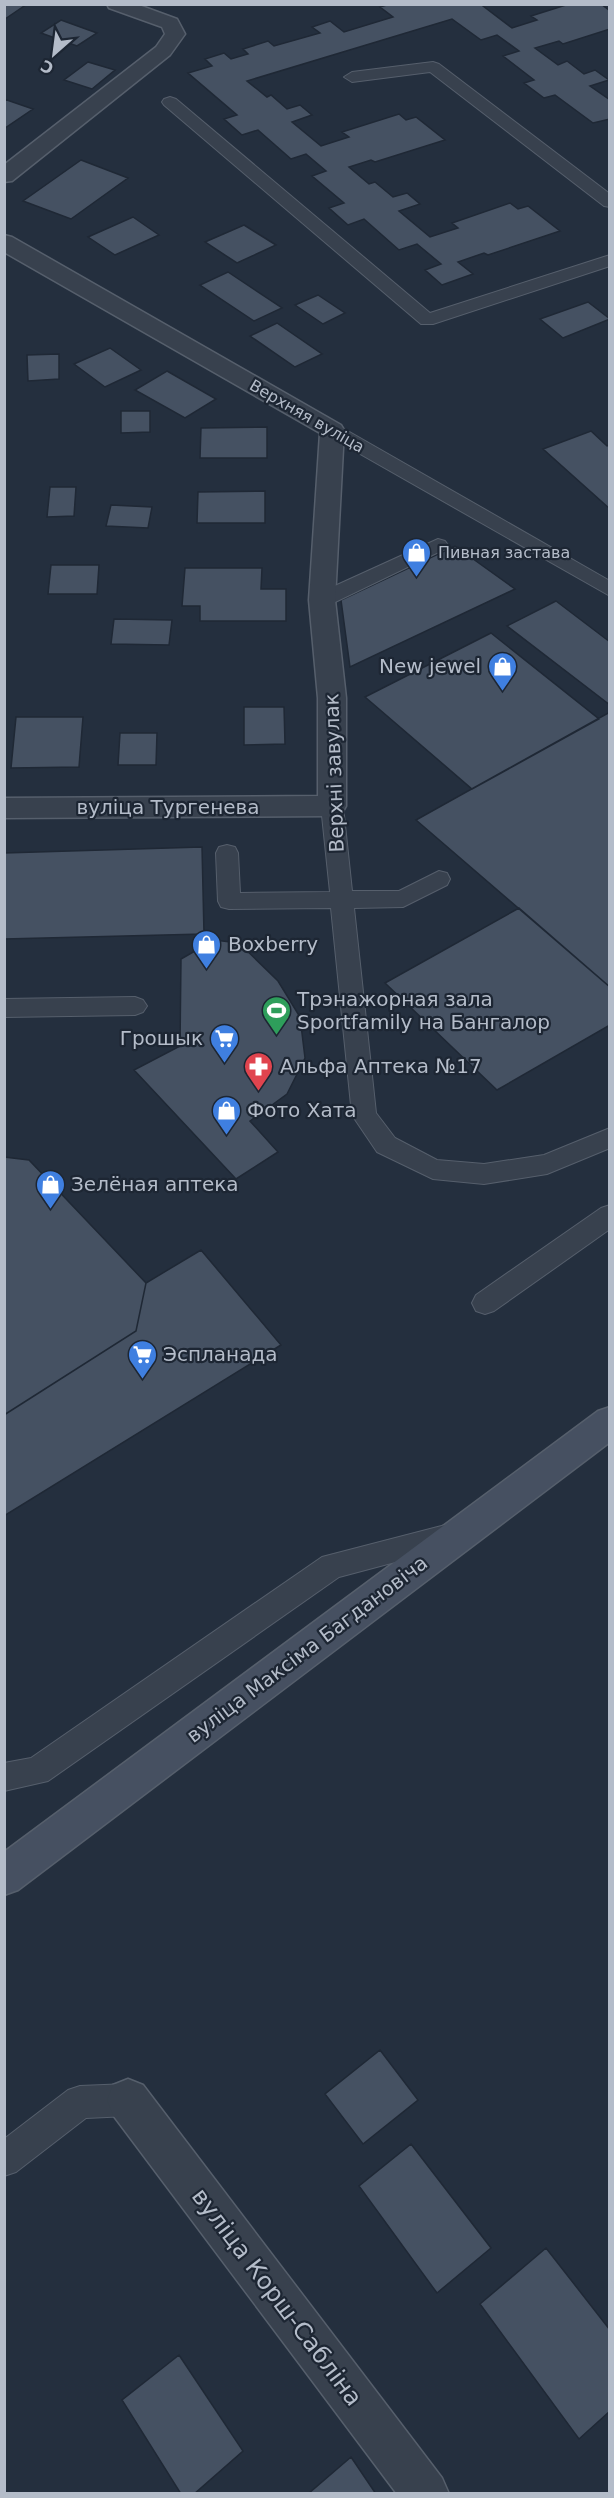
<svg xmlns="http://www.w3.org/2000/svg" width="614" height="2498" font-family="'DejaVu Sans',sans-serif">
<rect width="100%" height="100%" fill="#242f3e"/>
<!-- building -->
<path fill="#455162" stroke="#1f2835" stroke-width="1.5" d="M4 4H27L5 19Z
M390 4H488L483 6 512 28 537 20 531 16 569 4H601L610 11V29L563 44 559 41 535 48 558 65 567 61 584 74 595 70 609 80 590 86 610 100V119L593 123 555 95 544 98 524 83 534 80 503 56 519 51 497 35 481 40 452 19 247 81 267 97 271 95 287 109 300 105 312 115 292 122 321 146 349 137 342 132 399 114 406 120 416 117 445 140 375 162 371 160 349 167 369 184 375 182 393 197 407 193 420 204 399 211 430 237 458 228 452 223 510 203 518 209 528 206 560 231 488 255 484 253 458 262 473 274 442 285 425 270 441 264 417 244 399 250 364 219 348 225 329 208 344 203 312 176 326 171 306 154 291 159 258 130 242 135 224 119 237 115 188 73 212 66 205 59 224 53 231 59 248 54 243 49 268 41 274 46 320 33 312 27 330 21 344 32 393 17 380 7Z
M61 20 97 33 77 46 41 33Z
M88 62 115 70 92 89 64 80Z
M4 99 33 109 5 128Z
M81 160 128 178 71 219 23 201Z
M133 217 159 235 115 255 88 237Z
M244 225 276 245 237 263 205 242Z
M228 272 282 308 254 321 200 285Z
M318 295 345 313 323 324 295 305Z
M588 302 610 319 563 338 540 319Z
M277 323 322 354 295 367 250 336Z
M110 348 141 370 105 387 74 364Z
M59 354V379L28 381 27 355Z
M167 371 216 399 185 418 135 390Z
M121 411H150V432L121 433Z
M267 427V458H200L201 428Z
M591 431 607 446 610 445V509L543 449Z
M50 487H76L74 516 47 517Z
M265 491V523H197L198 492Z
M111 505 152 507 148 528 106 526Z
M455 546 515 589 350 667 341 600Z
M51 565H99L97 594H48Z
M185 568H262L261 589H286V621H200V606H182Z
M556 601 610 642V705L507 626Z
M114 619 172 620 169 645 111 644Z
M491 633 599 719 472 789 365 697Z
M244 707H284L285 744 244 745Z
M610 712V987L416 820Z
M16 717H83L79 767 11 768Z
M120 733H157L156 765H118Z
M202 847 204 934 4 939V853Z
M519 908 610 987V1025L497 1090 385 983Z
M214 940 239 943 278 981 300 1017 305 1058 287 1094 250 1121 278 1152 236 1179 134 1070 180 1046 181 959Z
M4 1157 29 1160 146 1283 136 1331 4 1415Z
M201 1250 281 1345 4 1516V1415L136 1331 146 1283Z
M380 2050 418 2100 363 2144 325 2094Z
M411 2144 491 2248 437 2293 359 2186Z
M546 2248 610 2330V2411L579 2439 480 2304Z
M179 2355 243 2451 194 2494H181L122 2400Z
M351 2457 376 2494H308Z"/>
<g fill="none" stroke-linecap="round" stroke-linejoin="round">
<defs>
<path id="lane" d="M433 62 439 64 610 194V207L604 206 430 72 352 82 344 77 352 72Z
M170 97 176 99 430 313 610 255V266L433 324H421L164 105 162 102 164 99Z
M332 424 339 426 610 581V596L325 434 323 430 325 426Z
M438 539 445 541 448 545 445 549 329 605 322 606 315 605 312 600 315 595Z
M332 798 340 801 343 806 352 891H399L439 871 447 873 450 879 447 885 403 907 354 908 376 1113 395 1138 437 1160 484 1164 544 1155 610 1128V1148L547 1174 484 1184 433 1179 377 1152 352 1115 331 908 229 909 221 907 218 901 216 853 219 847 227 845 235 847 238 853 240 893 330 892 321 806 324 801Z
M135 997 143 1000 147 1006 143 1012 135 1015 4 1017V999Z
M610 1205V1229L494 1311 485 1314 476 1311 472 1303 476 1295 601 1208Z
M453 1523 463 1526 467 1535 463 1544 339 1577 48 1781 4 1791V1763L31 1758 322 1557Z
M128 2084 140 2088 144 2100 140 2112 128 2116 86 2118 16 2172 4 2176V2139L68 2090 80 2086Z"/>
<path id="street" d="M107 4H136L177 19 185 34 170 55 12 181 4 182V165L156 47 165 34 162 27 109 8Z
M4 235 12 237 341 425 344 430 335 600 346 698V806L342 813 332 816 4 818V798L318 796V698L309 600 320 433 4 252Z
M128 2079 143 2085 442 2478 449 2494H397L113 2115 107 2100 113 2085Z"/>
<path id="secondary" d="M610 1407V1442L18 1890 4 1895V1852L598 1411Z"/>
</defs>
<!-- lane casing -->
<use href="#lane" stroke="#565f6c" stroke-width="2"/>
<!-- street casing -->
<use href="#street" stroke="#565f6c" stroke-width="3"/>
<!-- secondary casing -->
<use href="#secondary" stroke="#565f6c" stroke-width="3"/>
<!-- lane -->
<use href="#lane" fill="#38414e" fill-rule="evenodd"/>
<!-- street -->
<use href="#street" fill="#38414e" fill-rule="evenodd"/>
<!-- secondary -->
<use href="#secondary" fill="#465061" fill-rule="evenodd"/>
</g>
<!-- icons -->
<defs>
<symbol id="shop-pin" viewBox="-11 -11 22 30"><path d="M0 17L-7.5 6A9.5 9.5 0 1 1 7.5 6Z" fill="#3f7fe0" stroke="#1d2633"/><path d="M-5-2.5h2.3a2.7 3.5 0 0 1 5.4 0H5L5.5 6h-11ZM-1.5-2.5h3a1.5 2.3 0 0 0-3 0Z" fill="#fff"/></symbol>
<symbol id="stadium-pin" viewBox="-11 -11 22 30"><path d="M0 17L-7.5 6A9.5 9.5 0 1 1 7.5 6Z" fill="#2e9e5b" stroke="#1d2633"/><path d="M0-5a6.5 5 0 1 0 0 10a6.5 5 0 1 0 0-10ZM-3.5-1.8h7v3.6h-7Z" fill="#fff"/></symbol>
<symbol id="supermarket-pin" viewBox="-11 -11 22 30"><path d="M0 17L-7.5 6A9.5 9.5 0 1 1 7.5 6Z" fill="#3f7fe0" stroke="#1d2633"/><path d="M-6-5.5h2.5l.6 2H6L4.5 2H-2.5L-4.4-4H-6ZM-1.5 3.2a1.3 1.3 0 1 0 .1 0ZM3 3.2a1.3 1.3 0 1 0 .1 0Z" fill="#fff"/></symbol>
<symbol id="pharmacy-pin" viewBox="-11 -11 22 30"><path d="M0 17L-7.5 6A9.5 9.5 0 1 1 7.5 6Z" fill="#e0444e" stroke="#1d2633"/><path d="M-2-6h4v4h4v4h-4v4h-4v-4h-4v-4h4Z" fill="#fff"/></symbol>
</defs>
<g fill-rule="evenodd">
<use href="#shop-pin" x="400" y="536" width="33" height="45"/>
<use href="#shop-pin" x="486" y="650" width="33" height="45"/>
<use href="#shop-pin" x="190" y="928" width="33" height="45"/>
<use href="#stadium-pin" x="260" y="994" width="33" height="45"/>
<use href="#supermarket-pin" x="208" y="1022" width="33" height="45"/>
<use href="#pharmacy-pin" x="242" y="1050" width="33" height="45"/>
<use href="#shop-pin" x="210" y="1094" width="33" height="45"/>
<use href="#shop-pin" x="34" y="1168" width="33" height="45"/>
<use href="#supermarket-pin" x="126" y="1338" width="33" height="45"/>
</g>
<g text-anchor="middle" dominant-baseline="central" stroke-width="4.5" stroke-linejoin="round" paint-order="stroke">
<!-- far-street labels -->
<g font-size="16" fill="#b4bcc9" stroke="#1d2633">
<text transform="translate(307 416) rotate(30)">Верхняя вуліца</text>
</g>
<!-- far-poi labels -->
<g font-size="16" fill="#b4bcc9" stroke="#1d2633" text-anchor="start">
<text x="438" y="552">Пивная застава</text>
</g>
<!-- poi labels -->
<g font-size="20" fill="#b4bcc9" stroke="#1d2633" text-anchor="start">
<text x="481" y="666" text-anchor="end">New jewel</text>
<text x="228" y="944">Boxberry</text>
<text x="297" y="999">Трэнажорная зала<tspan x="297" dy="23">Sportfamily на Бангалор</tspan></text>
<text x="203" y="1038" text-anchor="end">Грошык</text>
<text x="280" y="1066">Альфа Аптека №17</text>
<text x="247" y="1110">Фото Хата</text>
<text x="71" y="1184">Зелёная аптека</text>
<text x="163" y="1354">Эспланада</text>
</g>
<!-- street labels -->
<g font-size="20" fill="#b4bcc9" stroke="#1d2633">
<text transform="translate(334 773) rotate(-92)">Верхні завулак</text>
<text x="168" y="807">вуліца Тургенева</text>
<text transform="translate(307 1649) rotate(-37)">вуліца Максіма Багдановіча</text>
</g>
<!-- near-street labels -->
<g font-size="24" fill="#b4bcc9" stroke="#1d2633">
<text transform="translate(277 2297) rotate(53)">вуліца Корш-Сабліна</text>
</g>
</g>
<!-- border -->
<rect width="614" height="2498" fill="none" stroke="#b4bcc9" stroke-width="12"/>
<!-- north arrow -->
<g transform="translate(54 54) rotate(208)" stroke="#1d2633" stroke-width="4.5" paint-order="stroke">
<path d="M0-4.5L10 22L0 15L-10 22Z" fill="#b4bcc9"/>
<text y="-9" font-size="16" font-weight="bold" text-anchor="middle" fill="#b4bcc9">С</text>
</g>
</svg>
